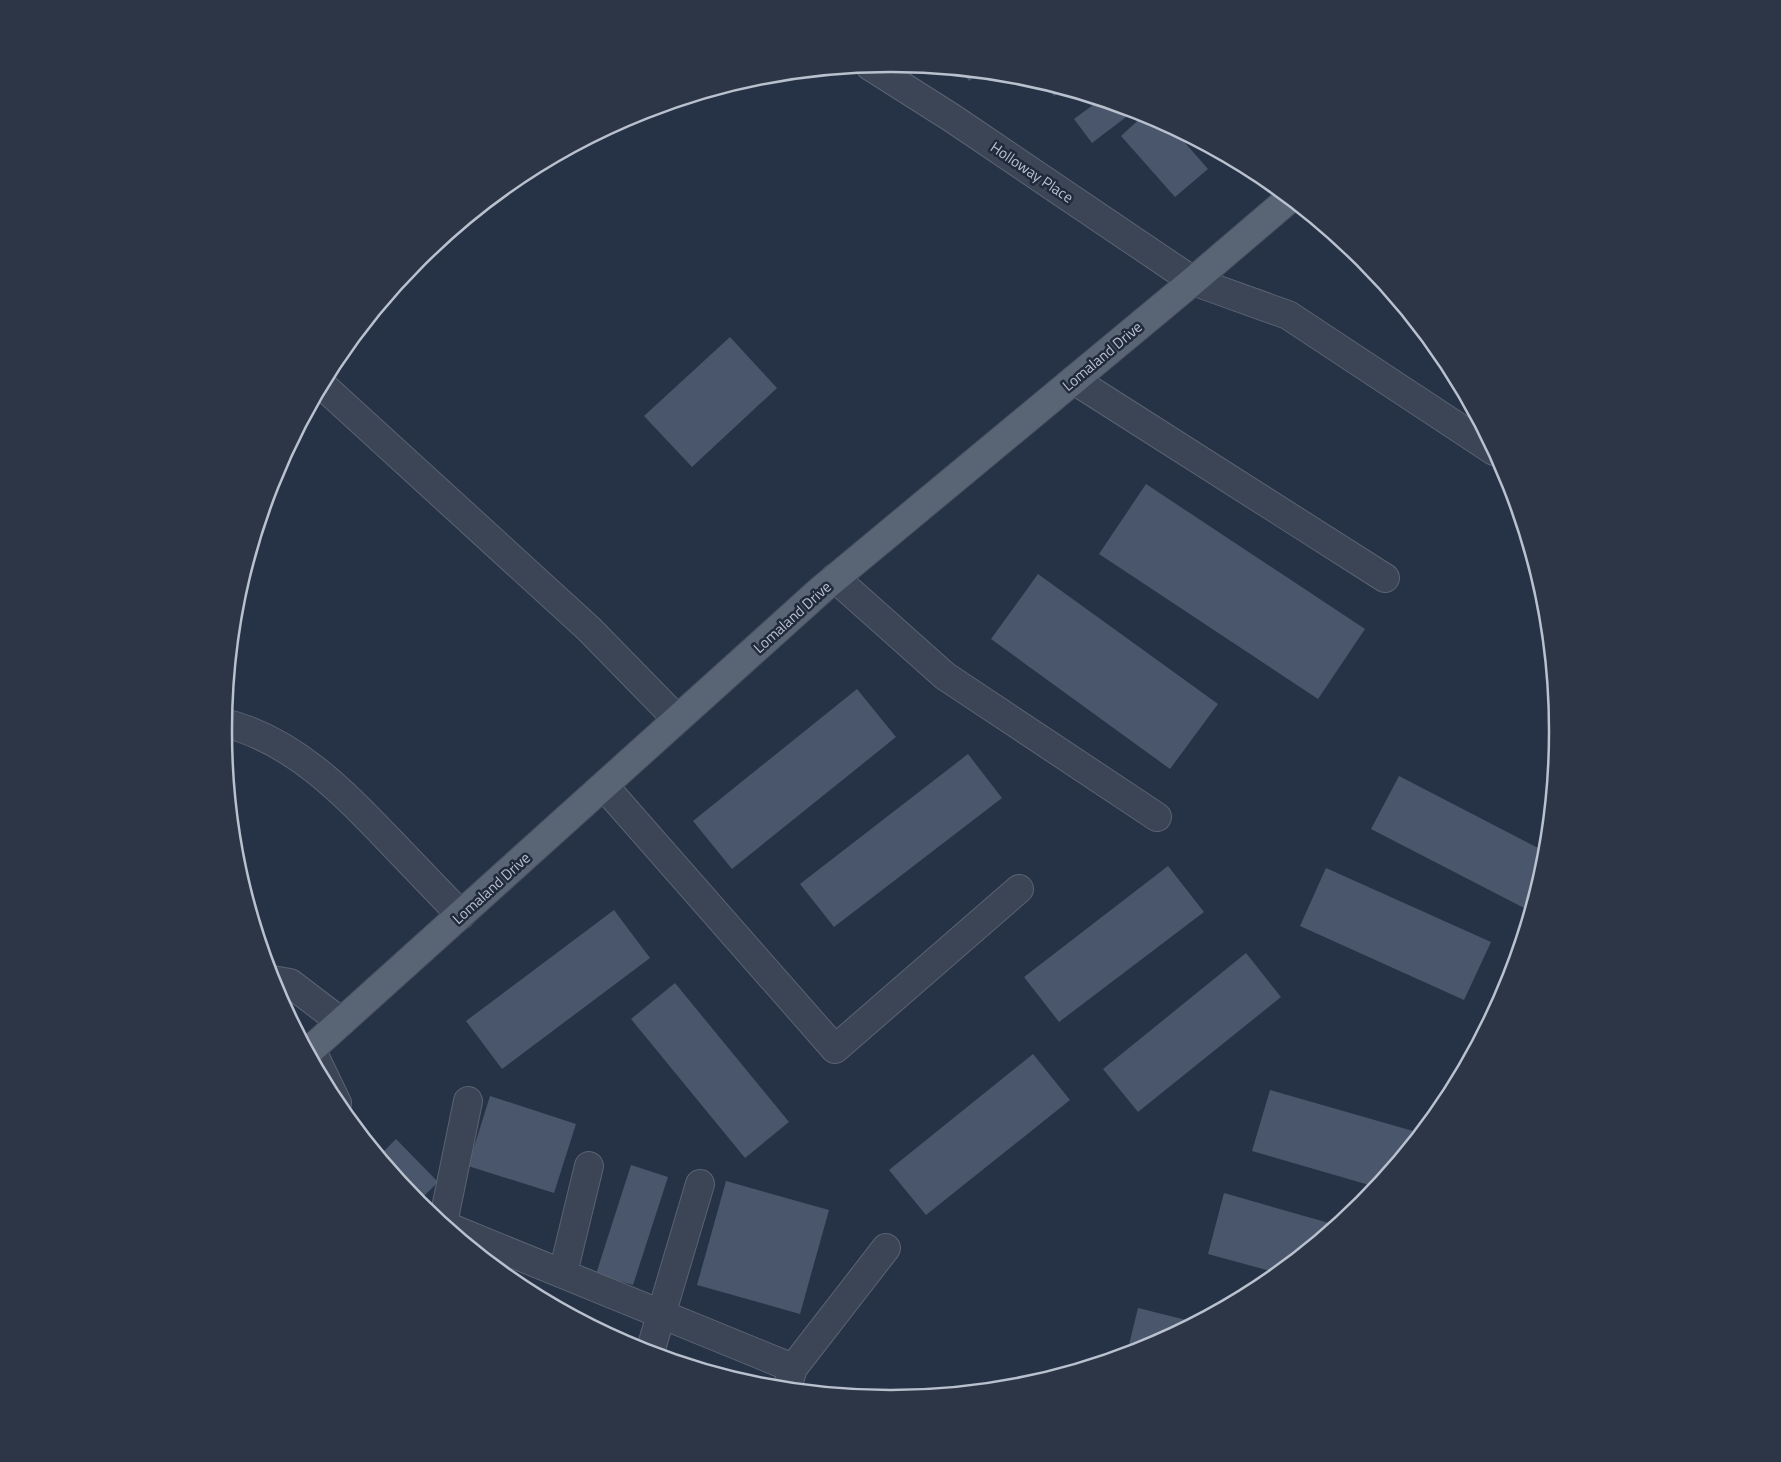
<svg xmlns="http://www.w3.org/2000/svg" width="1781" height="1462" font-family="'Titillium Web',sans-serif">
<rect width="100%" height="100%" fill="#263346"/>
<!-- building -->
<path fill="#4a566c" d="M961 71 979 73 969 81Z
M1046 84 1050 85 1063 89 1054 96Z
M1086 97 1134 111 1092 143 1074 119 1093 105Z
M1145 114 1172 128 1208 169 1175 197 1121 136Z
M730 337 777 388 692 467 644 416Z
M1146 484 1365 629 1318 699 1099 554Z
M1038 574 1218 704 1170 769 991 639Z
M857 689 896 737 732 869 693 821Z
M968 754 1002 798 834 927 800 884Z
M1399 776 1546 852 1545 861 1530 911 1371 829Z
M1168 866 1204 912 1059 1022 1024 977Z
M1326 868 1491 942 1464 1000 1300 926Z
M614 910 650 958 502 1069 466 1021Z
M1246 953 1281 997 1138 1112 1103 1069Z
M675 983 789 1122 745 1158 631 1019Z
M1033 1054 1070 1100 926 1215 889 1170Z
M1270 1090 1420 1133 1376 1187 1252 1151Z
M490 1096 576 1124 554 1193 468 1166Z
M396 1139 438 1182 418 1202 380 1155Z
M631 1165 668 1177 633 1285 596 1274Z
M726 1181 829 1210 800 1314 697 1285Z
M1224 1193 1336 1225 1277 1273 1208 1254Z
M1138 1308 1194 1322 1146 1348 1127 1353Z"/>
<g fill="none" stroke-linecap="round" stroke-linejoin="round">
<defs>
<path id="minor" d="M870 66 952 118 1193 281 1288 315 1494 451
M1074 380 1385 578
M322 385 589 629 677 719
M835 578 945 676 1157 817
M224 723C292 739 343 792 389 840 413 865 437 890 461 915
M604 786 835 1049 1019 889
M272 980 290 983 341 1022
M311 1049 337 1103
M443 1223 468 1101
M448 1227 793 1368 787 1388
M563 1273 589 1166
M650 1352 700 1184
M793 1368 886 1248"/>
<path id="major" d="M309 1051 822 589 1193 281 1289 199"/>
</defs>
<!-- minor casing -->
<use href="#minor" stroke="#5a6372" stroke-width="30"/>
<!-- major casing -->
<use href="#major" stroke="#454e5e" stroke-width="30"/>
<!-- minor -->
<use href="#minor" stroke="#3b4555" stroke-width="28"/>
<!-- major -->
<use href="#major" stroke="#596475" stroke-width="28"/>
</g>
<g text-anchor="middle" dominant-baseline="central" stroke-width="5" stroke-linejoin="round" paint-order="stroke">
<!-- street labels -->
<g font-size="15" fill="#b9c0ce" stroke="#202a3a">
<text transform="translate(1032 172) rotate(34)">Holloway Place</text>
<text transform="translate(1102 356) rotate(-40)">Lomaland Drive</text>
<text transform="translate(792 617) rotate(-42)">Lomaland Drive</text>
<text transform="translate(491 888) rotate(-42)">Lomaland Drive</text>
</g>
</g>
<!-- crop -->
<path d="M0 0H1781V1462H0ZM890 72H891A658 658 0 0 1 1549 730V732A658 658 0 0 1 891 1390H890A658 658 0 0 1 232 732V730A658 658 0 0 1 890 72Z" fill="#2c3646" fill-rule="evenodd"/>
<path fill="none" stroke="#b9c0ce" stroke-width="2.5" d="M890 72H891A658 658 0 0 1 1549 730V732A658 658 0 0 1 891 1390H890A658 658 0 0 1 232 732V730A658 658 0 0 1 890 72Z"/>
</svg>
